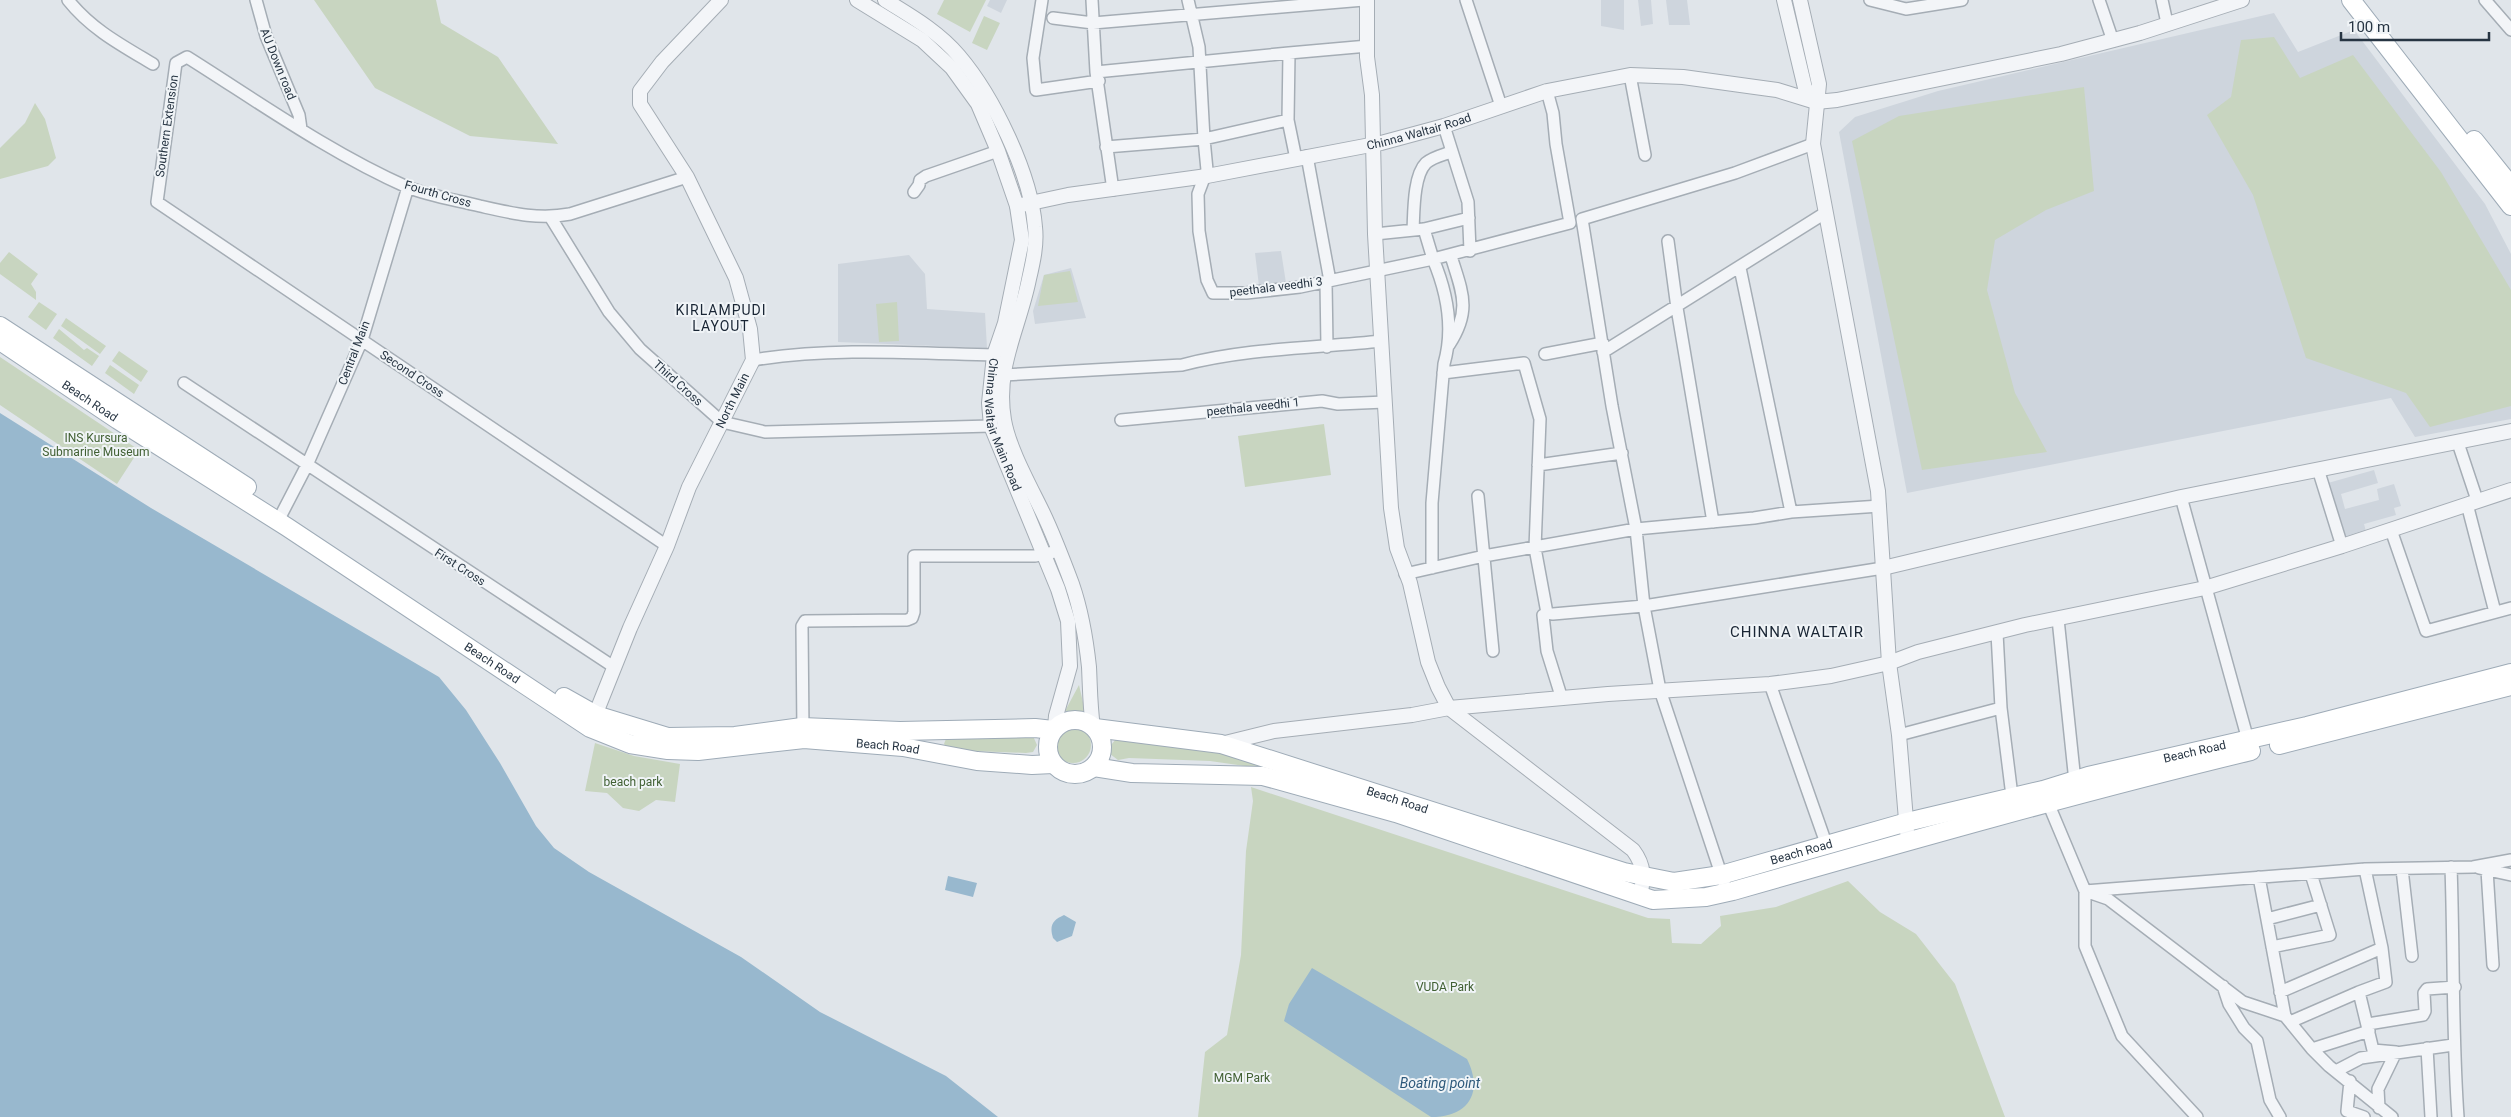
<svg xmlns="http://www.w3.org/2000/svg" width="2511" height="1117" font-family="Roboto,sans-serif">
<rect width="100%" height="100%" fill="#e0e5ea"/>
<!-- built -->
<path fill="#ced5dd" d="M990 0H1007L1001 13 987 6Z
M1601 0H1624V30L1601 26Z
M1638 0H1651L1653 24 1641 26Z
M1666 0H1687L1690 25H1669Z
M2274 13 2298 52 2354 30 2485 204 2511 254V419L2415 437 2391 398 1907 493 1839 132 1855 117 1938 91Z
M1281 251 1286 283 1259 286 1255 253Z
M909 255 925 274 927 309 985 313 987 348 838 342V264Z
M1071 268 1086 318 1035 324 1033 311 1044 275Z
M2374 470 2378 483 2341 494 2345 509 2379 500 2377 489 2394 484 2401 506 2394 508 2396 515 2364 524 2367 535 2344 541 2328 483Z"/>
<!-- green -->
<path fill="#c8d5c0" d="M314 0H436L441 23 498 57 558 144 470 136 375 88Z
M944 0H986L970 32 937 14Z
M984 16 1000 23 987 50 972 43Z
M2274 37 2300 78 2353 55 2441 172 2511 290V406L2430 427 2406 393 2306 358 2253 195 2207 115 2231 97 2241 40Z
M2084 87 2094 191 2046 210 1995 240 1987 290 2015 393 2047 452 1922 470 1852 141 1899 116Z
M35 103 45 119 56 158 48 166 0 179V148L25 123Z
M9 252 38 274 31 284 36 292V300L0 274V263Z
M1070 271 1078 302 1038 306 1044 275Z
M39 302 57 314 46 330 28 317Z
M897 302 899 341 879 342 876 304Z
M66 318 106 346 100 354 61 326Z
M59 329 84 350 87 348 99 356 92 366 53 338Z
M119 351 148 371 141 382 112 361Z
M0 357 139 450 117 484 0 405Z
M110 365 139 385 134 394 105 373Z
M1324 424 1331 475 1245 487 1238 436Z
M1079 685 1085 711H1065Z
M1055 745a18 18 0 1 1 36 0a18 18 0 1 1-36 0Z
M947 736H1033L1037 745 1033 752 1026 753 949 750 944 744Z
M1116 739 1204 749 1344 788 1259 768 1210 761 1129 758 1118 760 1110 754 1111 745Z
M595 743 634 756 680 764 675 802 656 800 639 811 623 808 607 793 585 791Z
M1251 787 1648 918 1670 919 1672 943 1701 944 1721 926 1720 916 1776 907 1848 881 1880 912 1916 934 1955 984 2005 1117H1198L1205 1052 1227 1035 1241 955 1246 851 1253 801Z"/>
<!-- water -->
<path fill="#98b8ce" d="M0 413 151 508 439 677 466 710 500 763 536 826 554 848 589 872 741 957 820 1012 946 1076 998 1117H0Z
M948 876 977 883 973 897 945 890Z
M1064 915 1076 922 1072 936 1057 942 1053 938C1049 925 1053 920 1064 915Z
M1312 968 1467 1059C1484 1093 1468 1117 1431 1117L1284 1021 1289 1004Z"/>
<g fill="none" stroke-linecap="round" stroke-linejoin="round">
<defs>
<path id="minor" d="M68 0C91 29 121 45 153 64
M256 0 266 36 299 115 301 129
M1042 0 1033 58 1036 90 1099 81
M1092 0 1096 72 1113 190
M1466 0 1501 106
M1870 0 1906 9 1962 0
M2099 0 2113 41
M2162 0 2167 23
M2485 0 2511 30
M1053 18 1093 23 1364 0
M1096 72 1289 53
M1630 75 1645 155
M1288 120 1204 139 1207 170 1198 194 1199 231 1207 280 1213 293H1246L1300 287 1433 259 1424 229
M1444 126 1468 202 1470 251
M1106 147 1204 139 1199 47 1188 0
M1307 156 1330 281
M1296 159 1288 120 1289 53 1368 46
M914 192 919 185 920 180 926 176 998 151
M551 218 609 312 640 349 722 422 765 432 991 426
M1413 230C1414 213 1413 176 1426 163 1433 157 1443 155 1451 152
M1375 234 1424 229 1469 218
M1668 241 1677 308 1713 522
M1740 268 1791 512
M1326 282 1327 347
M1449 345C1472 310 1462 292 1451 256
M1603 352 1825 213
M1545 354 1603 343
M753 360C832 347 914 353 994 355
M1443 373 1524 363 1540 419 1535 548 1547 613 1553 614 1644 606 1883 568
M1003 375 1182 365C1247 348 1316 348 1382 341
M184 383 614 667
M1121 420 1322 401 1338 404 1385 402
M2458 443 2477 500
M1538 465 1622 453
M2318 469 2342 546
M1478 496 1493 651
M2181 497 2248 740
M2467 504 2495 612
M278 521 307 465 362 340 408 187
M2391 530 2426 631 2511 608
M667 546 157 202 176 63 187 57C257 101 330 153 407 187 429 196 456 200 480 206 511 213 538 220 570 214L687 177
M1432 568V503L1444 364C1454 329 1447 292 1433 259L1570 223 1556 144 1553 113 1547 91
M1405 574 1484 556 1636 529 1754 518 1791 512 1880 506
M1543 615 1547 651 1562 699
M2058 619 2074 772
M1997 633 2001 708 2011 788
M1770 684 1827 846
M803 733 802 626 805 621 907 620 912 618 914 612V556H1035L1059 551
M1899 735 2001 708
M2046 798 2085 891 2365 869 2473 867 2511 860
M2451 867C2454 950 2452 1034 2458 1117
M2479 868 2511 875
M2365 869 2382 948 2386 982 2359 992 2373 1050 2396 1052 2378 1089 2379 1108
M2402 869 2412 956
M2487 870 2493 965
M1727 892 1660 690 1644 606 1636 529 1612 406 1582 219 1735 173 1813 144
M2267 919 2321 905
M2272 947 2330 935 2311 874
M2223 986 2229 1004 2244 1028 2257 1041 2270 1100 2280 1117
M2280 992 2382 948
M2285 1016 2312 1049 2329 1066 2392 1117
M2290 1022 2359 992
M2368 1024 2423 1015 2425 1011 2424 993 2427 989 2455 987
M2427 1048 2431 1117
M2312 1049 2369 1031
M2336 1071 2361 1058 2453 1045
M2350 1081 2347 1111 2364 1117
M2197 1117 2122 1036 2085 946V891L2108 899 2243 1002 2285 1016 2259 877"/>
<g id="tertiary">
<path id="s1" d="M857 0 922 40 952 68 978 104 998 151 1017 206 1022 240 1005 323 994 355 989 403 991 426 1058 589 1068 621 1070 666 1056 716 1055 727"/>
<path d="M885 0C911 16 939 32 959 56 993 96 1031 174 1035 227 1037 244 1033 262 1029 279 1019 329 995 367 1004 420 1009 449 1030 486 1043 513 1054 536 1063 560 1072 584 1081 610 1086 639 1089 667 1090 687 1090 707 1093 727"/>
<path d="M1367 0V57L1372 95 1375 234 1391 508 1397 548 1410 583 1428 662 1438 687 1449 708 1633 850C1645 866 1644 878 1640 897"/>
<path d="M1784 0 1805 88 1816 102"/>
<path d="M1800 0 1819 84 1813 144 1878 491 1889 663 1899 735 1907 832"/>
<path id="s2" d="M1017 206 1068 195 1207 176 1381 143 1444 126 1547 91 1630 75 1683 77 1755 87 1777 90 1816 102 1837 100 2061 54 2140 33 2242 0"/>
<path d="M1883 568 2181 497 2511 431"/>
<path id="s3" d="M592 723 630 628 667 546 689 487 753 360 750 329 736 278 687 177 640 104V91L662 62 721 0"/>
<path d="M1221 744 1274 731 1412 715 1449 708 1608 694 1770 684 1831 676 1889 663 1918 652 2025 625 2205 588 2342 546 2511 490"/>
</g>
<g id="primary">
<path d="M2351 0 2511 206"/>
<path d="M2474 140 2511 186"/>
<path d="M0 326 247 487"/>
<path id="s4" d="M0 341 118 420 287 527 590 728 630 744 668 750 698 751 804 739 903 747 977 761 1032 765 1053 764"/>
<path d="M564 697 596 715 668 737 735 736 802 727 900 731 1035 728 1053 730"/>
<circle cx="1075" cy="747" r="27"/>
<path id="s5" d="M1095 728 1221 744 1624 872 1674 882 1721 875 1907 822 2043 790 2088 776 2307 726 2511 673"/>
<path d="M2279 745 2511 686"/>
<path d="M1094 767 1132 773 1263 776 1396 813 1653 900 1706 897 1733 891C1905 842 2077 793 2251 751"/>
</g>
</defs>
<!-- minor casing -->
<use href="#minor" stroke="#a5adb5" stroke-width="14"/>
<!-- tertiary casing -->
<use href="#tertiary" stroke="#a5adb5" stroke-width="16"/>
<!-- primary casing -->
<use href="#primary" stroke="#9eabb7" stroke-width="20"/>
<!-- minor -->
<use href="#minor" stroke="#f3f5f8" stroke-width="11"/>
<!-- tertiary -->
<use href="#tertiary" stroke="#f3f5f8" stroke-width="14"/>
<!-- primary -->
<use href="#primary" stroke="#fff" stroke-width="18"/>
</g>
<g text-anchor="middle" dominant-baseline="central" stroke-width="4" stroke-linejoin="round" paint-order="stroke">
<!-- street labels -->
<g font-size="12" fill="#273543" stroke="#f0f4f7">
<text transform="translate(278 64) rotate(68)">AU Down road</text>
<text transform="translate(167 126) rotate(-82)">Southern Extension</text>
<text stroke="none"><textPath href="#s2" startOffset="409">Chinna Waltair Road</textPath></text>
<text transform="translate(438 194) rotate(16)">Fourth Cross</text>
<text transform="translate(1276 287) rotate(-7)">peethala veedhi 3</text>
<text transform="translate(354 353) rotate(-69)">Central Main</text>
<text transform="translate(412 374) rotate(34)">Second Cross</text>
<text transform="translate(678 383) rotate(42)">Third Cross</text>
<text stroke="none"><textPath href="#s3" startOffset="352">North Main</textPath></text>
<text stroke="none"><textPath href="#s4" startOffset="108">Beach Road</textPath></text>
<text transform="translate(1253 407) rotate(-6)">peethala veedhi 1</text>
<text stroke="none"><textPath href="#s1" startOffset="496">Chinna Waltair Main Road</textPath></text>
<text transform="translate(460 567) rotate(33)">First Cross</text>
<text stroke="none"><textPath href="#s4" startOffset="588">Beach Road</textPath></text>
<text stroke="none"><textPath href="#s4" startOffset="1008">Beach Road</textPath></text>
<text stroke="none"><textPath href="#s5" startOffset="1138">Beach Road</textPath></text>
<text stroke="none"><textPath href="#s5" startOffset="312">Beach Road</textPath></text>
<text stroke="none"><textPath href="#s5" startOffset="732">Beach Road</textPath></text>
</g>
<!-- park labels -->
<g font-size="12" fill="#416033" stroke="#f0f4f7">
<text x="96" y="438">INS Kursura<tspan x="96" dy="14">Submarine Museum</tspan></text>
<text x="633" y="782">beach park</text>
<text x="1445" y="987">VUDA Park</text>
<text x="1242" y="1078">MGM Park</text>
</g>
<!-- neighbourhood labels -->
<g font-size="14" letter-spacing="1" fill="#192534" stroke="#f0f4f7">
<text x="721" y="310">KIRLAMPUDI<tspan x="721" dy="16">LAYOUT</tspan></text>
</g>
<!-- water labels -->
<g font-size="14" font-style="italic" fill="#2d597b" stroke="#f0f4f7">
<text x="1440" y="1083">Boating point</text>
</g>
<!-- quarter labels -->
<g font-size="15" letter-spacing="1" fill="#192534" stroke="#f0f4f7">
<text x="1797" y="632">CHINNA WALTAIR</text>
</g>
</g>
<!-- scale -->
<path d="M2341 32v8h148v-8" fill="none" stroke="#273543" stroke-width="2.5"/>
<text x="2348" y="32" font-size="15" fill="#273543" stroke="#f0f4f7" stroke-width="4" paint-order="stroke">100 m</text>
</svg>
